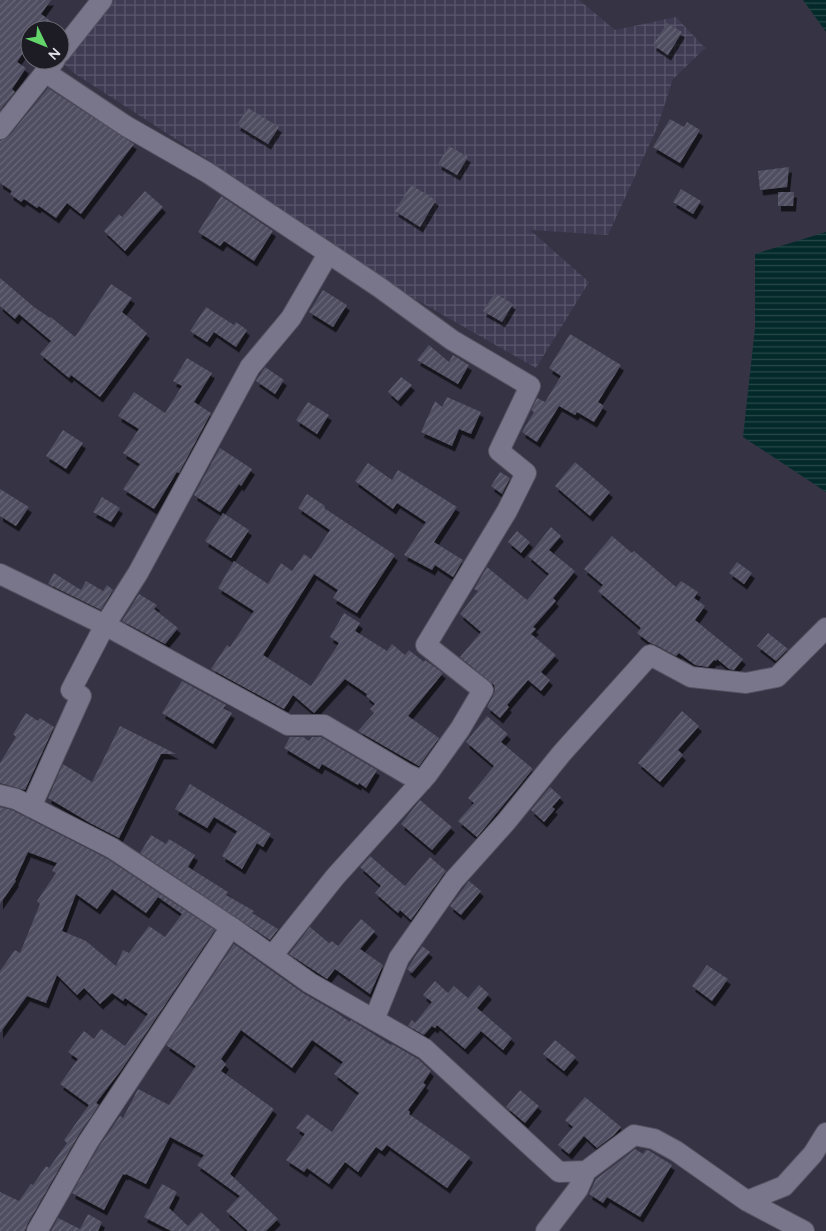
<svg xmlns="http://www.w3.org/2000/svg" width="826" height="1231" font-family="Quicksand,sans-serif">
<defs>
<pattern id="industrial-grid" width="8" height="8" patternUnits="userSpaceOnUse" patternTransform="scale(1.25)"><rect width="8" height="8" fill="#3f3b53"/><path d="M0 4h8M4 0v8" fill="none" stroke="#5a576c"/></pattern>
<pattern id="water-rules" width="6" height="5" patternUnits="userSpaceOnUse" patternTransform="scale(1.25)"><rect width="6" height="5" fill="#04292a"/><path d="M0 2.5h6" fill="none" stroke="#284849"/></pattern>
<pattern id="building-hatch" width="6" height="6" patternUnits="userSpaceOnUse" patternTransform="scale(1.25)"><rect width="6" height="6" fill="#4f4d60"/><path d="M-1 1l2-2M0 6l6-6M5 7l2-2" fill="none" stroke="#686677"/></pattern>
<filter id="shadow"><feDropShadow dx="3" dy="5.5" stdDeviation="0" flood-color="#0009"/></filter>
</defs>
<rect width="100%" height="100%" fill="#353344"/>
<!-- industrial -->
<path fill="url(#industrial-grid)" d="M102 0H579L615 30 676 17 705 48 673 79 657 128 608 235 530 230 589 282 536 368 408 295 225 171 74 73 60 60Z"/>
<!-- water -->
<path fill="url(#water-rules)" d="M803 0H826V32Z
M826 232V492L743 437 755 328V254Z"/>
<!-- building -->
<path fill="url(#building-hatch)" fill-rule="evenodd" filter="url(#shadow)" d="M0 0H51L41 14 63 30H30V42L17 62 26 68 12 89 15 92 0 110Z
M667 23 682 32 668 55 653 45Z
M48 88 134 144 81 214 67 203 56 218 39 206 37 208 24 199 21 202 10 194 12 191 0 183V141L9 136Z
M248 108 279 127 268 144 237 125Z
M670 119 684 127 687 122 700 130 680 163 653 147Z
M449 146 468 157 457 175 438 164Z
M789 167 787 187 760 190 758 171Z
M411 185 436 200 420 227 395 211Z
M681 189 701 201 693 214 673 202Z
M145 191 163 207 125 251 104 231 119 214 122 217Z
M778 192H794L793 206H778Z
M221 196 273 231 254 261 224 241 220 246 198 232Z
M0 278 34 307 50 318 51 317 75 337 111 284 132 298 122 312 147 333 100 397 71 375 69 378 40 354 51 341 19 314 15 319 0 306Z
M323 290 347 305 333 327 309 312Z
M495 293 513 304 502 322 483 311Z
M206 307 234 325 236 322 247 330 236 347 214 332 207 342 190 331Z
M570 334 621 365 598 402 604 406 594 422 577 412 575 415 559 406 537 442 522 432 534 412 531 410 537 398 545 402 561 376 549 368Z
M429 345 449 362 453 355 469 365 458 384 417 360Z
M187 358 212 373 194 402 211 413 179 473 177 472 154 509 123 489 140 464 123 453 139 429 118 416 134 392 165 413 182 386 173 381Z
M265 367 284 380 275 394 256 381Z
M401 377 412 385 398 401 388 392Z
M447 397 481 412 471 434 459 429 452 446 421 432 435 401 442 407Z
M308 402 329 415 317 434 296 420Z
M63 430 83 443 66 469 46 456Z
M220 448 252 469 241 486 239 484 220 512 194 495Z
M575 462 610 492 590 516 555 486Z
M368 463 392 480 398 470 457 507 434 542 463 560 453 577 435 565 432 570 404 555 426 522 397 503 393 509 355 481Z
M500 472 510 478 502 494 491 486Z
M0 489 29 507 16 526 0 516Z
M307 494 325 506 324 508 395 555 357 613 333 598 338 590 314 574 263 655 311 686 339 643 330 637 344 613 360 623 355 631 387 651 392 644 405 655 409 650 424 662 425 660 443 673 408 716 439 738 419 766 358 731 374 713 370 709 375 704 366 696 367 694 345 679 314 713 293 695 284 709 211 669 227 645 230 647 254 611 218 588 234 561 268 584 281 563 292 571 304 554 311 559 330 530 298 508Z
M102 497 120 508 111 522 93 512Z
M223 513 249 530 231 558 205 541Z
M551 527 561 536 549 550 575 571 553 598 556 601 533 627 536 629 531 634 556 655 541 672 550 680 541 691 528 680 507 705 509 707 500 718 487 707 493 696 495 690 494 685 460 657 481 632 460 614 478 591 474 589 487 567 527 600 549 574 528 556Z
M517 531 530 542 521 553 508 542Z
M612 536 632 553 634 551 676 587 681 581 698 592 694 598 705 606 695 620 743 659 734 670 729 669 717 659 716 661 714 660 708 667 695 665 679 653 676 656 656 645 650 643 637 633 641 628 598 591 603 585 584 569Z
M737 562 752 573 744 584 729 573Z
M54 573 81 590 86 581 103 591 107 585 113 590 101 610 48 584Z
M139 594 157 605 154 609 178 628 165 644 122 621Z
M768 633 788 649 776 661 757 646Z
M182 681 226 705 223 708 232 713 213 744 162 713Z
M682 711 699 726 678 750 683 755 660 782 638 763Z
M26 713 38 721 40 718 54 727 25 790 0 783V763L16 737 13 734Z
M487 716 508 734 501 742 533 769 477 837 458 821 474 803 468 798 494 766 466 742Z
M120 726 176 754H161L119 838 90 823 48 798 63 764 92 782Z
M290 737H303L309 741 312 737H321L377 770 366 788 359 783 358 785 322 764 319 769 284 748Z
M190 784 271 834 263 847 257 843 242 869 222 856 237 831 214 817 207 828 175 809Z
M550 787 561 797 552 807 555 809 544 822 531 810Z
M420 800 452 827 432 850 401 824Z
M0 807 12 810 106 858 215 930 122 1069 96 1103 99 1105 78 1136 27 1225 25 1231H0V1192L19 1201 31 1184 33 1185 46 1166 49 1168 67 1143 64 1140 89 1105 60 1084 78 1059 68 1052 84 1031 94 1039 101 1029 125 1046 148 1014 125 998 123 1001 112 993 100 1004 84 988 77 995 57 975 46 1003 27 996 0 1033V971L15 950 20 953 40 904 37 901 56 873 52 871 57 863 28 852 15 880 16 881 0 904ZM112 889 146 913 158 897 182 914 165 937 149 926 129 953 123 950 116 966 86 941 62 931 76 894 97 909Z
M151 835 166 844 169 839 195 855 188 867 228 892 226 895 254 911 252 913 278 929 270 940 140 853Z
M370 856 405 886 430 857 446 871 411 920 400 910 398 913 375 893 381 886 360 867Z
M469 881 481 891 461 915 450 906Z
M361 919 375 931 360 949 383 965 370 994 335 969 327 979 289 954 310 927 329 943 332 941 338 946Z
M234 944 303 993 334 1011 350 1022 351 1020 391 1045 392 1044 418 1059 431 1071 423 1083 426 1085 408 1110 410 1112 409 1114 470 1157 447 1188 387 1145 382 1151 376 1147 358 1172 345 1162 329 1184 307 1168 304 1172 286 1160 305 1134 296 1128 307 1114 332 1132 359 1093 334 1074 343 1062 312 1040 292 1068 241 1030 221 1059 226 1064 221 1071 274 1109 230 1174 278 1219 266 1231H248L226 1211 240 1196 197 1165 204 1155 170 1137 146 1184 126 1174 125 1175 123 1174 104 1210 72 1193 98 1148 120 1116 123 1118 138 1089 169 1105 196 1066 166 1045Z
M422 946 430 952 412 973 407 969Z
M707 965 728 979 712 1001 692 986Z
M435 981 448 993 454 986 468 998 479 985 489 994 477 1008 512 1038 503 1050 481 1031 465 1049 437 1025 435 1028 432 1026 424 1035 408 1026 412 1020 415 1023 432 1002 423 995Z
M555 1040 576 1057 564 1071 543 1054Z
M520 1090 539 1106 525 1123 506 1107Z
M585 1097 621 1127 614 1135 597 1148 584 1136 569 1154 558 1145 573 1127 565 1120Z
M635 1149 643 1154 646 1150H648L672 1165 640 1217 607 1197 603 1203 589 1194 596 1179Z
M162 1184 177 1192 169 1208 188 1226 201 1212 221 1231H171L144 1217Z
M88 1214 102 1222 98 1231H51L58 1218 80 1229Z"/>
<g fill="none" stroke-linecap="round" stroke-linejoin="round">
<defs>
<path id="street" d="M60 53 102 0
M45 72 126 126 208 173 379 287 452 340 530 386 499 451 526 473 507 511 426 645 483 690 460 729 427 775 335 877 272 956
M0 129 55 60
M0 574 105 625 288 725H324L407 774 422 781
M0 795 16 799 112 848 231 927 310 983 425 1049 559 1172 586 1171 634 1135 654 1139 676 1151 747 1201 784 1186 813 1154 826 1133
M31 807 81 696 71 690 105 625 138 573 250 367 291 318 328 254
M374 1020 399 958 454 880 506 822 562 753 650 655 691 677 746 683 777 677 826 628
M747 1201 804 1231
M37 1231 88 1142 231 927
M546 1231 578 1189 586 1171"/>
</defs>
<!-- street casing -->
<use href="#street" stroke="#545160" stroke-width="22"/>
<!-- street -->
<use href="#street" stroke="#79768b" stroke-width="20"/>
</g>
<!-- north arrow -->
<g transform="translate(45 45) rotate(133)"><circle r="24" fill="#1d1c24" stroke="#6b6a74"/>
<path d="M0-4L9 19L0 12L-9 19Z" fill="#62d469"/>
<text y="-8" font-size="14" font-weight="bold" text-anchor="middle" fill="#e1e0eb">N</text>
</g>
</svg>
